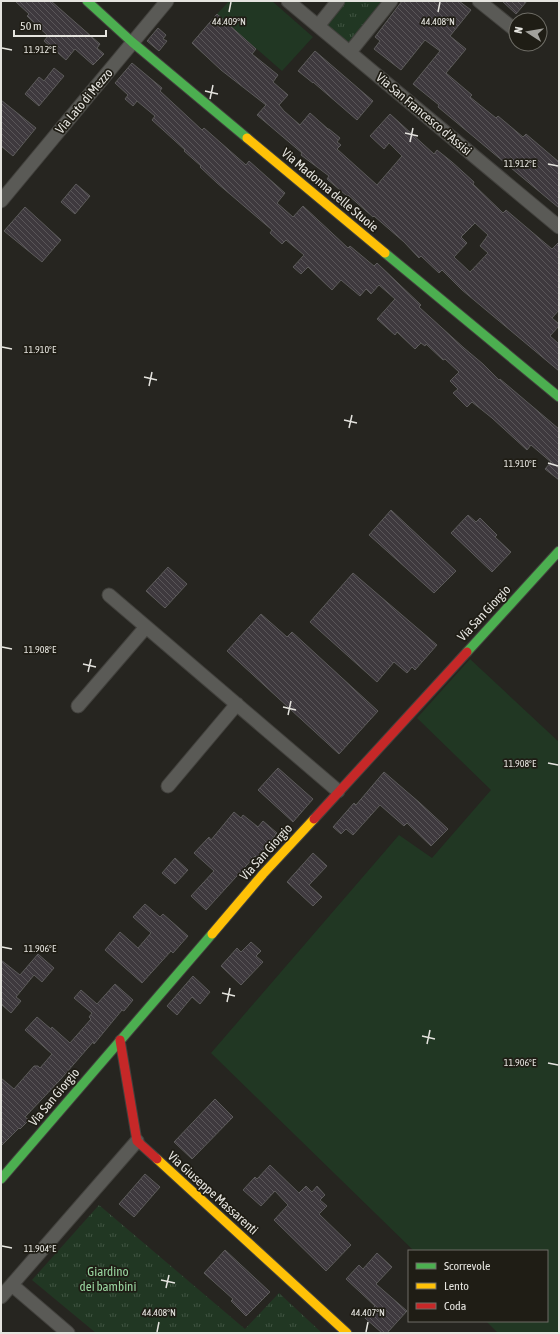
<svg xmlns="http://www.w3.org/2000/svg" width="560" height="1334" font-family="'Asap Condensed',sans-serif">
<defs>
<pattern id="park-tufts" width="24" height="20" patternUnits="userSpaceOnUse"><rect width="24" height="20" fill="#213723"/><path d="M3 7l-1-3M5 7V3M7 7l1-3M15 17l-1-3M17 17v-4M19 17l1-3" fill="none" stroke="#415442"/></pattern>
<pattern id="building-back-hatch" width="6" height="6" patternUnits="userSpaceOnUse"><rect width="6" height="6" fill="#3e393e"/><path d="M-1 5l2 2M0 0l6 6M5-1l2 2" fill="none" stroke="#5a5659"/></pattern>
</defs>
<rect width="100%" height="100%" fill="#262520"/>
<!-- grass -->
<path fill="#213723" d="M229 1H272L313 37 282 71 217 14Z
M470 659 559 742V1333H498L486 1321H547V1251H414L211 1053 399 835 432 858 491 790 417 718Z"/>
<!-- park -->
<path fill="url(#park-tufts)" d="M338 1H391L350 52 318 26Z
M99 1205 245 1329 279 1293 322 1333H96L32 1280Z"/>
<!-- building -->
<path fill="url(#building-back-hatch)" stroke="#5c5b5a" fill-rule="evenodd" d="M15 1H51L100 44 97 48 104 54 93 65 75 49 66 60 44 41 48 36 27 16 29 14Z
M402 1H459L471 10 450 36 466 49 446 73 472 95 470 97 496 118 498 116 523 137 526 134 559 162V208L438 107 439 105 413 84 440 51 425 40 401 70 374 49 380 41 375 37Z
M502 1H527L516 14Z
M217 14 256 49 252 54 278 75 273 82 288 95 279 105 284 111 300 125 310 113 328 129H329L340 138 337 142 341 145 337 149 377 185 402 156 389 143 384 149 370 136 390 114 434 154 437 150 452 162 474 182 473 184 503 213 506 210 552 249 559 242V310L552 318 559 324V326L550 336 559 344V371L462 290 442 270 439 273 421 256 419 258 404 242 374 216 373 217 348 195 347 196 327 179 329 176 301 155 302 153 257 115 266 105 221 70 192 43ZM475 223 488 235 480 246 488 253 470 272 454 257 467 243 461 237Z
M158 28 166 35 163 39 167 41 159 51 147 41Z
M315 51 373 101 357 120 313 82V83L298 71Z
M132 63 162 88 160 91 202 130 204 128 246 165 249 161 285 193 277 203 293 217 303 206 348 248 350 246 374 266 377 263 421 305 419 307 464 348 483 364 499 380 500 379 559 429V480L545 469 551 462 531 445 527 450 492 418 472 402 467 407 453 393 458 389 450 381 459 372 445 359 443 360 426 344 425 346 421 343 415 349 397 332 395 335 377 319 395 299 379 285 371 294 366 289 360 296 341 280 332 290 308 267 301 274 293 267 304 255 286 240 282 244 270 233 272 230 217 183 200 167 201 166 184 151 185 150 152 120 155 116 137 101 133 106 125 99 128 95 115 83Z
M54 68 64 76 39 106 25 94 39 77 44 81Z
M1 100 36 128 13 156 1 146Z
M76 184 90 196 75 214 61 202Z
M25 207 61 240 42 262 4 231Z
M391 510 456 571 434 593 369 535Z
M468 515 476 522 480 518 497 535 495 537 511 552 492 572 451 533Z
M168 567 187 584 165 608 146 591Z
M353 573 437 645 415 670 412 667 407 673 394 662 377 682 310 622Z
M261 614 287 637 292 632 378 711 339 754 227 651Z
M278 768 313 799 293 822 258 790Z
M384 772 420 803 448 829 431 846 407 823 404 826 380 805 353 835 346 829 341 834 333 827 354 803 356 805Z
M234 812 241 818 243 815 258 827 263 821 277 833 257 858 255 856 206 910 191 896 214 871 194 853 209 837 211 840Z
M313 853 327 866 309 885 322 897 313 906 287 882Z
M175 858 188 870 175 884 162 873Z
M145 904 160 917 163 914 188 936 173 953 171 951 142 983 105 950 120 932 138 948 151 933 133 917Z
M251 942 261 951 256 956 263 962 241 985 221 966 237 948 241 952Z
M38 954 54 968 42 982 34 975 16 997 21 1001 11 1013 1 1004V960L20 975Z
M193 976 210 992 200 1004 192 997 177 1015 167 1006Z
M115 984 133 1000 124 1011 122 1010 94 1044 93 1042 60 1080 25 1117 29 1120 20 1129 19 1128 1 1146V1078L14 1089 34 1066H38L40 1068 52 1054 25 1030 37 1017 51 1029 52 1027 70 1043 91 1019 89 1017 92 1013 74 998 81 990 97 1004Z
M215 1099 233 1117 192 1159 174 1142Z
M270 1165 299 1193 306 1186 312 1192 317 1186 325 1195 320 1200 327 1206 319 1214 351 1245 326 1271 274 1220 288 1205 275 1191 261 1206 243 1190 255 1177 257 1179Z
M145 1174 160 1187 134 1217 119 1204Z
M225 1250 270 1292 246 1316 231 1301 233 1299 204 1273Z
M377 1253 392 1267 376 1284 407 1311 387 1333H382L365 1318 375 1306 346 1279 359 1265 363 1269Z"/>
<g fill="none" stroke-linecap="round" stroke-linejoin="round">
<defs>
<path id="street" d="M288 1 559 227
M479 1 515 30
M318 26 338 1
M350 52 391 1
M1 201 167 1
M109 595 338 791
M78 706 146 627
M168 786 237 704
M12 1285 68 1333
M1 1297 137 1141"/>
<path id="fast" d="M87 1 132 42 247 138
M385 253 559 397
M467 652 559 551
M1 1179 212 934"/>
<path id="slow" d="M247 138 385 253
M212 934 263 874 314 819
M157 1159 347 1333"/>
<path id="jam" d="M314 819 467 652
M120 1040 137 1141 157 1159"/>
</defs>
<!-- street casing -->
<use href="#street" stroke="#42413d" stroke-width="15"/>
<!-- fast casing -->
<use href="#fast" stroke="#42413d" stroke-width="11"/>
<!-- slow casing -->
<use href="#slow" stroke="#42413d" stroke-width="11"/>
<!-- jam casing -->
<use href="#jam" stroke="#42413d" stroke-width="11"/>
<!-- street -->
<use href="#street" stroke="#5a5a56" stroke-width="13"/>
<!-- fast -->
<use href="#fast" stroke="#4caf50" stroke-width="9"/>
<!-- slow -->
<use href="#slow" stroke="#ffc107" stroke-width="9"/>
<!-- jam -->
<use href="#jam" stroke="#c62828" stroke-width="9"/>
</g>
<!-- ticks -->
<path fill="none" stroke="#e5e4df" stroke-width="1.5" d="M229 12 231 2M438 12 440 2M2 48 12 50M205 91 218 94M210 99 213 85M405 133 418 136M410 142 413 128M548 164 558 166M2 347 12 349M144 377 157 380M149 386 152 372M344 420 357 423M349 428 352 415M548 463 558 466M2 647 12 649M83 664 96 667M88 672 91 659M283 707 296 710M288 715 291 701M548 763 558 765M2 947 12 949M222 993 235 996M227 1002 230 988M422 1036 435 1039M427 1044 430 1030M548 1063 558 1065M2 1246 12 1248M161 1280 175 1283M166 1288 169 1275M157 1332 159 1322M366 1332 368 1322"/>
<g text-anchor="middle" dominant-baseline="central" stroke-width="3.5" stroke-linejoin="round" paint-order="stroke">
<!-- street labels -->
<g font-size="13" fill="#e5e4df" stroke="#1f1d15">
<text transform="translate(84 101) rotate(-50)">Via Lato di Mezzo</text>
<text transform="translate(424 114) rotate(40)">Via San Francesco d'Assisi</text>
<text transform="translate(330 190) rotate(40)">Via Madonna delle Stuoie</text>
<text transform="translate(484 613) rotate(-47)">Via San Giorgio</text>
<text transform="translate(266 852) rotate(-48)">Via San Giorgio</text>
<text transform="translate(54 1097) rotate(-50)">Via San Giorgio</text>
<text transform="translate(213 1193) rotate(42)">Via Giuseppe Massarenti</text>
</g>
<!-- park labels -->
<g font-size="13" fill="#98d49f" stroke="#1f1d15">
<text x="108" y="1271">Giardino<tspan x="108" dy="15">dei bambini</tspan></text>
</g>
</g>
<g font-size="10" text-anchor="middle" fill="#e5e4df" stroke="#1f1d15" stroke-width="3.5" stroke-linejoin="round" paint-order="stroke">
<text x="229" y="25">44.409°N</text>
<text x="438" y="25">44.408°N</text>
<text x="40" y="53">11.912°E</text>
<text x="520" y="167">11.912°E</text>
<text x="40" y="353">11.910°E</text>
<text x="520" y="467">11.910°E</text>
<text x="40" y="653">11.908°E</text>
<text x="520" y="767">11.908°E</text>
<text x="40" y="952">11.906°E</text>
<text x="520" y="1066">11.906°E</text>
<text x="40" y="1252">11.904°E</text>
<text x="159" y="1316">44.408°N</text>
<text x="368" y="1316">44.407°N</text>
</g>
<!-- border -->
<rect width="560" height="1334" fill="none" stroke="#e5e4df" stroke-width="4"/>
<!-- legend -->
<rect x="408" y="1250" width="140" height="72" fill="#1f1d15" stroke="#6e6d66"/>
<rect x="416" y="1263" width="20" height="6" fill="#4caf50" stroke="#6e6d66"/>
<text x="444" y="1270" font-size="12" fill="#e5e4df">Scorrevole</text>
<rect x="416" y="1283" width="20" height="6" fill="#ffc107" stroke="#6e6d66"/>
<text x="444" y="1290" font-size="12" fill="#e5e4df">Lento</text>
<rect x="416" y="1303" width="20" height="6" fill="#c62828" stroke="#6e6d66"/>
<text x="444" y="1310" font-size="12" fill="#e5e4df">Coda</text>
<!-- north arrow -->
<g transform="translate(528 32) rotate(282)"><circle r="19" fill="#1f1d15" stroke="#6e6d66"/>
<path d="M0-3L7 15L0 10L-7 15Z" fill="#a2a19c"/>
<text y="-6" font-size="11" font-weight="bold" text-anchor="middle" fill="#e5e4df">N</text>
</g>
<!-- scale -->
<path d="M14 30v6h92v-6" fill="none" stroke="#e5e4df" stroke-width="2"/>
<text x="20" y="30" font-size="12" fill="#e5e4df" stroke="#1f1d15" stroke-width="3" paint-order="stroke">50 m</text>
</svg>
